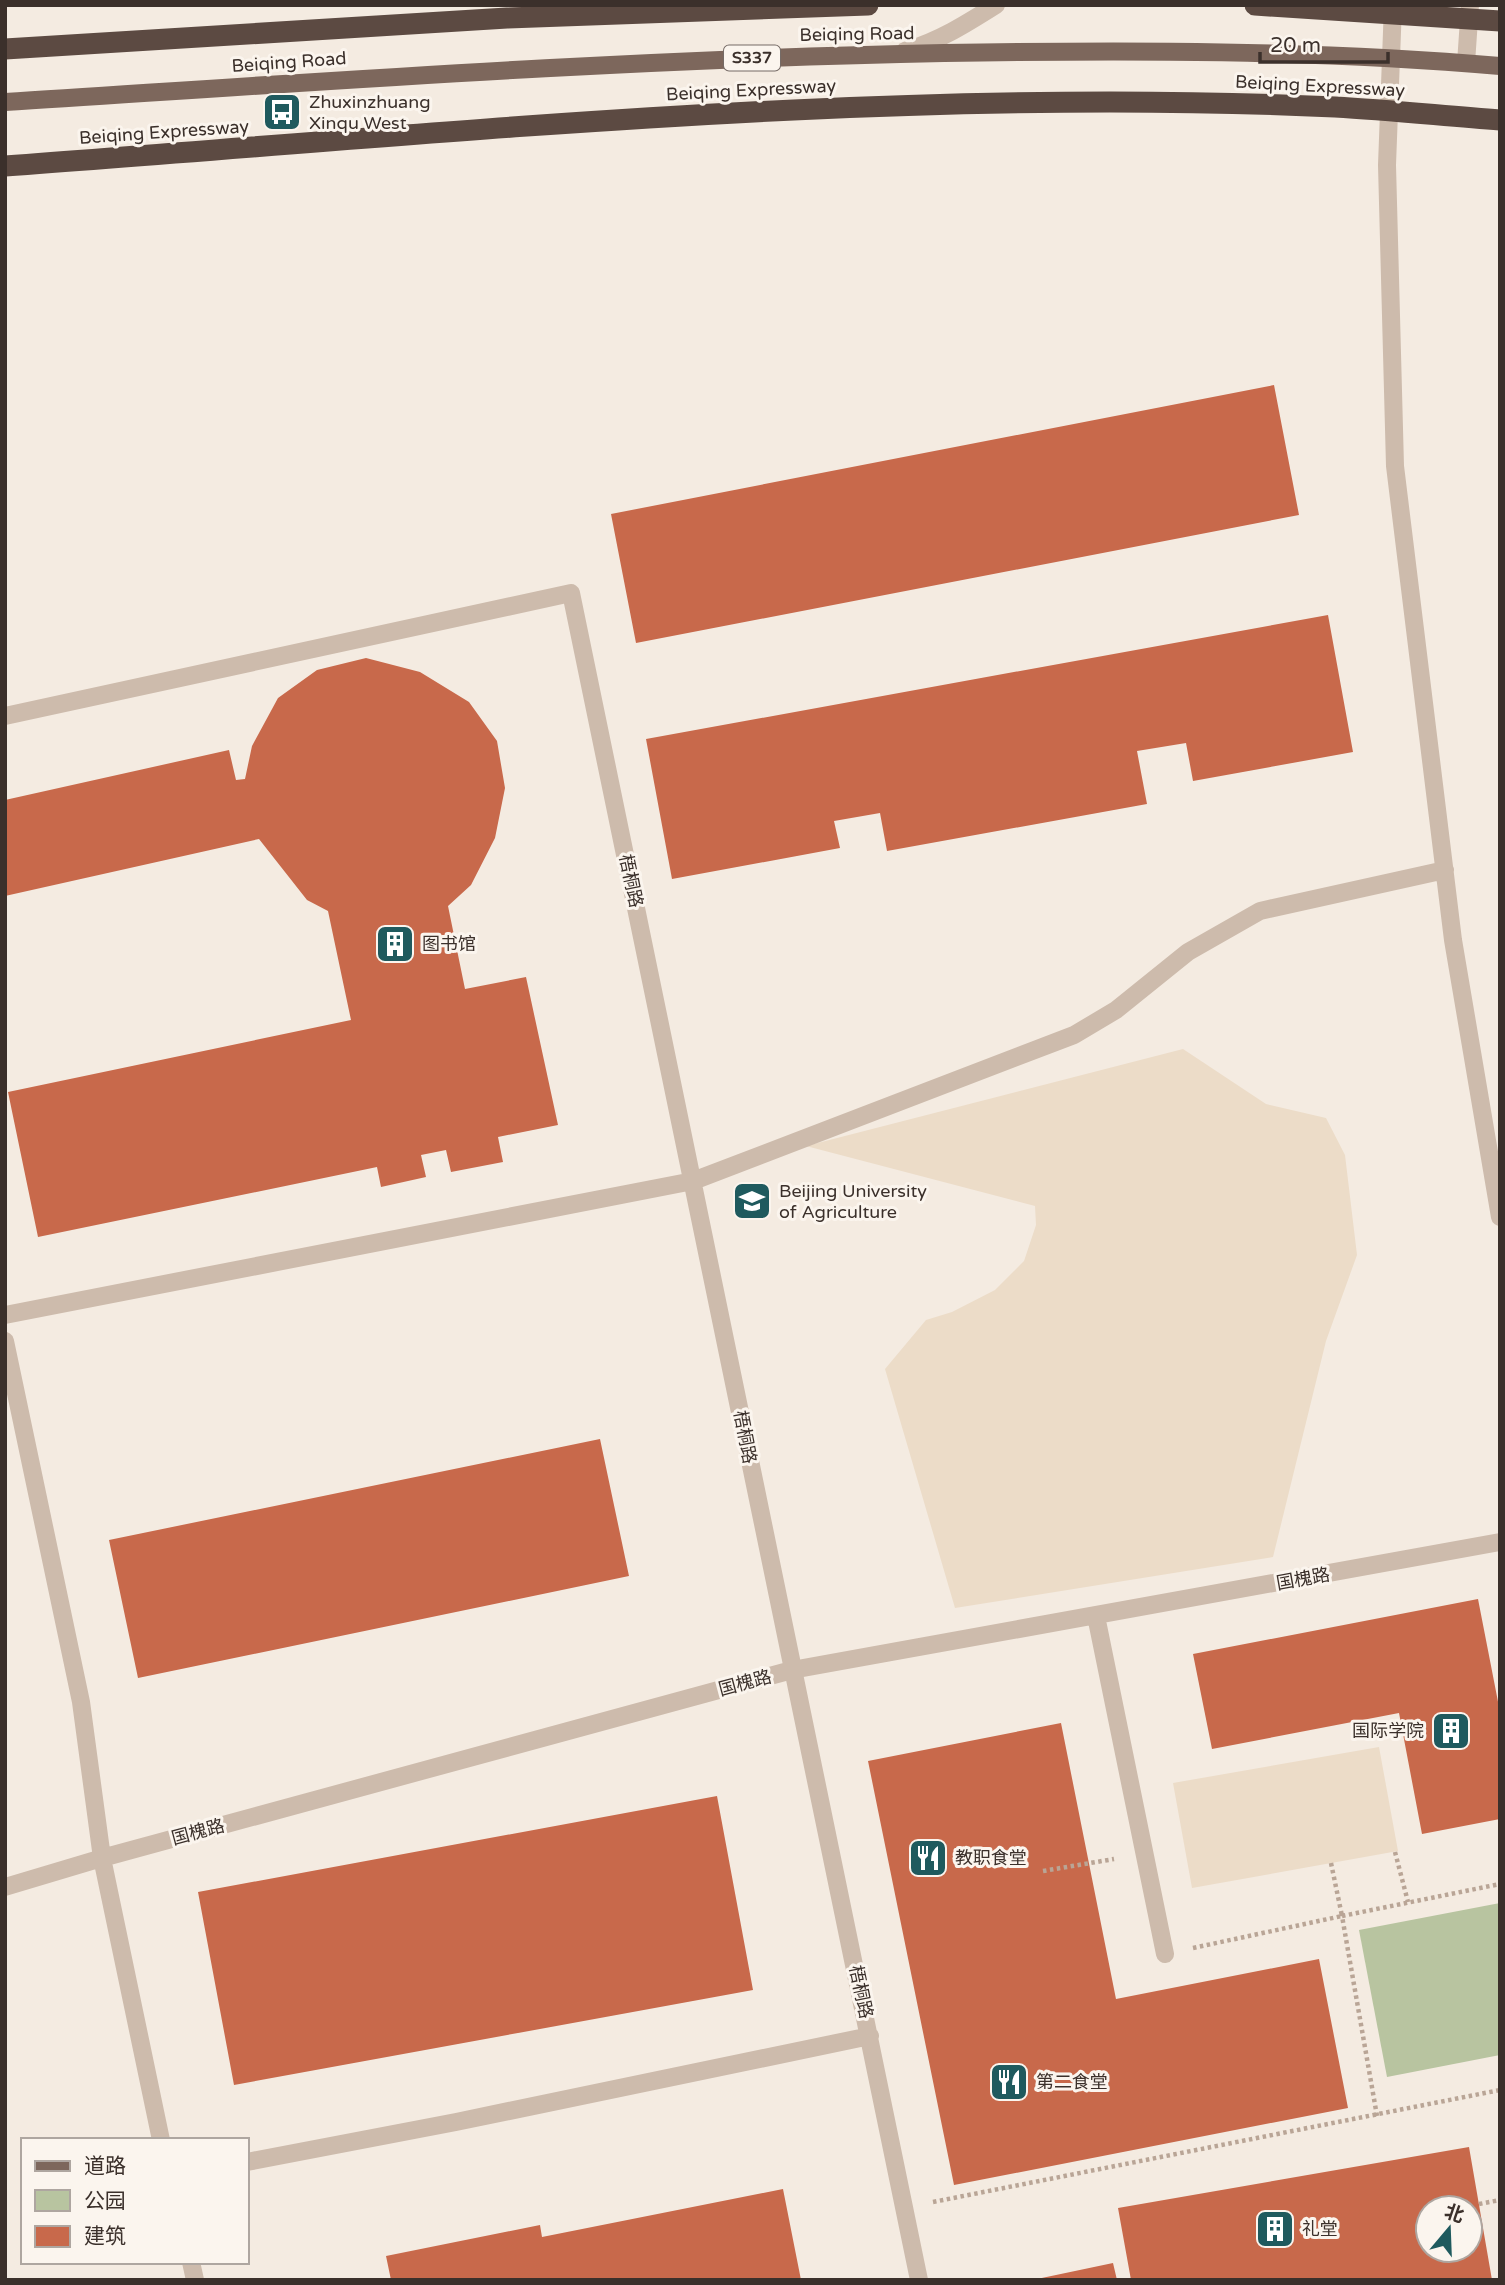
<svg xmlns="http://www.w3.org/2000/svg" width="1505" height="2285" font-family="'Varela Round','Noto Sans SC',sans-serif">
<rect width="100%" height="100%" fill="#f4ebe1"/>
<!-- green -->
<path fill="#b8c4a0" d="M1500 1903V2055L1387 2077 1359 1930Z"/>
<!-- plaza -->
<path fill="#ecdcc8" d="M1183 1049 1266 1104 1326 1118 1345 1155 1357 1255 1326 1341 1273 1557 955 1608 885 1369 926 1320 952 1312 995 1290 1024 1261 1036 1225 1035 1206 806 1146Z
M1379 1747 1398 1851 1192 1888 1173 1783Z"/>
<!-- building -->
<path fill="#c8694b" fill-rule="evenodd" d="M1274 385 1299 515 636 643 611 514Z
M1328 615 1353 752 1193 781 1186 743 1137 751 1147 804 887 851 880 813 834 821 840 848 672 879 646 739Z
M366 658 420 672 469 702 497 741 505 788 495 838 471 885 448 906 465 989 526 977 558 1125 498 1137 503 1162 451 1172 446 1150 421 1155 426 1177 381 1187 377 1167 38 1237 8 1092 351 1020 328 911 307 900 259 839 5 896V800L229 750 236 780 245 779 252 746 278 698 317 670Z
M600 1439 629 1576 138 1678 109 1540Z
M1478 1599 1500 1712V1819L1422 1834 1399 1713 1212 1749 1193 1654Z
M1061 1723 1116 1999 1319 1959 1348 2108 954 2185 868 1761Z
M717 1796 753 1990 234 2085 198 1892Z
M1469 2147 1492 2280H1131L1118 2208ZM1428 2208H1470V2250H1428Z
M783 2189 801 2280H391L386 2256 540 2225 542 2237Z
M1113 2263 1117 2280H1037V2279Z"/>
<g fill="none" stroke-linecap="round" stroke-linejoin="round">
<!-- path -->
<path stroke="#b9a596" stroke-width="4.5" stroke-dasharray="3.5 3.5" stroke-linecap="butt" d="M1395 1852 1408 1902
M1043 1871 1114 1859
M1193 1948 1342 1916 1331 1863
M1377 2116 1342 1916 1500 1884
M933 2202 1500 2090
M1479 2204 1500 2200"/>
<!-- minor -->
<path stroke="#cdbbac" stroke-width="18" d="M1393 5 1387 165 1395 466 1453 940 1500 1217
M905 51C939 41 966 24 996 5
M1466 63 1470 5
M5 716 571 593 919 2280
M5 1315 693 1181 1074 1035 1116 1010 1188 952 1260 911 1445 870
M5 1341 81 1702 102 1858 161 2140
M1096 1616 1165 1954
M5 1887 102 1858 792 1670 1500 1542
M247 2162 456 2122 870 2036
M191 2262 195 2280"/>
<!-- major -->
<path stroke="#7d675c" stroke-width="18" d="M5 102C318 82 630 59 944 53 1129 50 1315 50 1500 66"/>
<!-- highway -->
<path stroke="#5c4a42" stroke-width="21" d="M1255 5 1500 21
M5 49 507 18 868 5
M5 166C447 134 892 86 1335 107 1390 110 1445 116 1500 120"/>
</g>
<!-- icons -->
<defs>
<symbol id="bus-square" viewBox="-11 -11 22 22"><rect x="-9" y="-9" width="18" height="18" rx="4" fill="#1f5a5e" stroke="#fbf5ee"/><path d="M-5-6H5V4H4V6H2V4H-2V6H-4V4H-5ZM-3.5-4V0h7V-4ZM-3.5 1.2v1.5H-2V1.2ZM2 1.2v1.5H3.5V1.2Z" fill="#fff"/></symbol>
<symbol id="building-square" viewBox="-11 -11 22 22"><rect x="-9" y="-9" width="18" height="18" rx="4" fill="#1f5a5e" stroke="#fbf5ee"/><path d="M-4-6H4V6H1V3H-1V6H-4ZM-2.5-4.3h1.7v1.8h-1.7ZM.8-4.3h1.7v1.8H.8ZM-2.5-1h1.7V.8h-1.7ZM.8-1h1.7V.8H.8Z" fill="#fff"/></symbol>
<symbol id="university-square" viewBox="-11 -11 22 22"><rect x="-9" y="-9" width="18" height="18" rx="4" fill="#1f5a5e" stroke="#fbf5ee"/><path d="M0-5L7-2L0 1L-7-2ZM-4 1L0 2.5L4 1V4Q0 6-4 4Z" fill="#fff"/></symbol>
<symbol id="restaurant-square" viewBox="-11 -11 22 22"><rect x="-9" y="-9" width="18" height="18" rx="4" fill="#1f5a5e" stroke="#fbf5ee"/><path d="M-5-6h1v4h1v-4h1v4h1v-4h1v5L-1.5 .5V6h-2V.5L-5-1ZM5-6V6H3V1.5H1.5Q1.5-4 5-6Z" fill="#fff"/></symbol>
</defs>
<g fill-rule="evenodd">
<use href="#bus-square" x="260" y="90" width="44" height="44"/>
<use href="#building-square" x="373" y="922" width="44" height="44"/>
<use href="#university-square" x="730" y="1179" width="44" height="44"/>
<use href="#building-square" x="1429" y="1709" width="44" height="44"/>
<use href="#restaurant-square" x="906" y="1836" width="44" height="44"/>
<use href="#restaurant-square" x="987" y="2060" width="44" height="44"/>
<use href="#building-square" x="1253" y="2207" width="44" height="44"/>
</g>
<g text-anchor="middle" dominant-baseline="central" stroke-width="6" stroke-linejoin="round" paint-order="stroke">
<!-- shield labels -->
<rect fill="#fbf5ee" stroke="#756b66" stroke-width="2" x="724" y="45.5" width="56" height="25" rx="5"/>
<g font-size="16" font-weight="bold" fill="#3b302b">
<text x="752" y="58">S337</text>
</g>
<!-- street labels -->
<g font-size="18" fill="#3b302b" stroke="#fbf5ee">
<text transform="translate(857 34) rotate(-1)">Beiqing Road</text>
<text transform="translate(289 62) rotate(-4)">Beiqing Road</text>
<text transform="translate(1320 86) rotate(3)">Beiqing Expressway</text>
<text transform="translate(751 90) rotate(-3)">Beiqing Expressway</text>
<text transform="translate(164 132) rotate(-4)">Beiqing Expressway</text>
<text transform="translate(631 881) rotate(78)">梧桐路</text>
<text transform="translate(745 1437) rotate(79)">梧桐路</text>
<text transform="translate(1303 1579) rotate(-10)">国槐路</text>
<text transform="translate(745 1683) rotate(-15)">国槐路</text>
<text transform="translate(198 1832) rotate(-15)">国槐路</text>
<text transform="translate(861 1992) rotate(78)">梧桐路</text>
</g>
<!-- poi labels -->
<g font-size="18" fill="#3b302b" stroke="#fbf5ee" text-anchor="start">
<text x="309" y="102">Zhuxinzhuang<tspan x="309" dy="21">Xinqu West</tspan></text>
<text x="422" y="944">图书馆</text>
<text x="779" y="1191">Beijing University<tspan x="779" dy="21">of Agriculture</tspan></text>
<text x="1424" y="1731" text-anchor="end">国际学院</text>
<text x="955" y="1858">教职食堂</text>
<text x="1036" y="2082">第二食堂</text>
<text x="1302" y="2229">礼堂</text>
</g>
</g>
<!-- border -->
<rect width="1505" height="2285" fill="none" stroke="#3b302b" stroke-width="14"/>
<!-- legend -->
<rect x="21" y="2138" width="228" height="126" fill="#fbf5ee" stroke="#aea6a0" stroke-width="2"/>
<rect x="35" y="2161" width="35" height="10" fill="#7d675c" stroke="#aea6a0" stroke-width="2"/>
<text x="84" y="2173" font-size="21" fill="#3b302b">道路</text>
<rect x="35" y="2190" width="35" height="21" fill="#b8c4a0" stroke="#aea6a0" stroke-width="2"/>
<text x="84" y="2208" font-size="21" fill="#3b302b">公园</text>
<rect x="35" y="2226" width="35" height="21" fill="#c8694b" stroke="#aea6a0" stroke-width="2"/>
<text x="84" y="2243" font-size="21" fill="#3b302b">建筑</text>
<!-- north arrow -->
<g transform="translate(1449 2229) rotate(19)"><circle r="33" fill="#fbf5ee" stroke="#aea6a0" stroke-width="2"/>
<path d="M0-5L12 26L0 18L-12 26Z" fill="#1f5a5e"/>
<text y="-10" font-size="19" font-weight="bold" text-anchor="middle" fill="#3b302b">北</text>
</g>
<!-- scale -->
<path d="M1260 52v10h128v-10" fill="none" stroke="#3b302b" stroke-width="3.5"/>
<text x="1270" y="52" font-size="21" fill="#3b302b" stroke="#fbf5ee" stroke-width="5" paint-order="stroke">20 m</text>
</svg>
